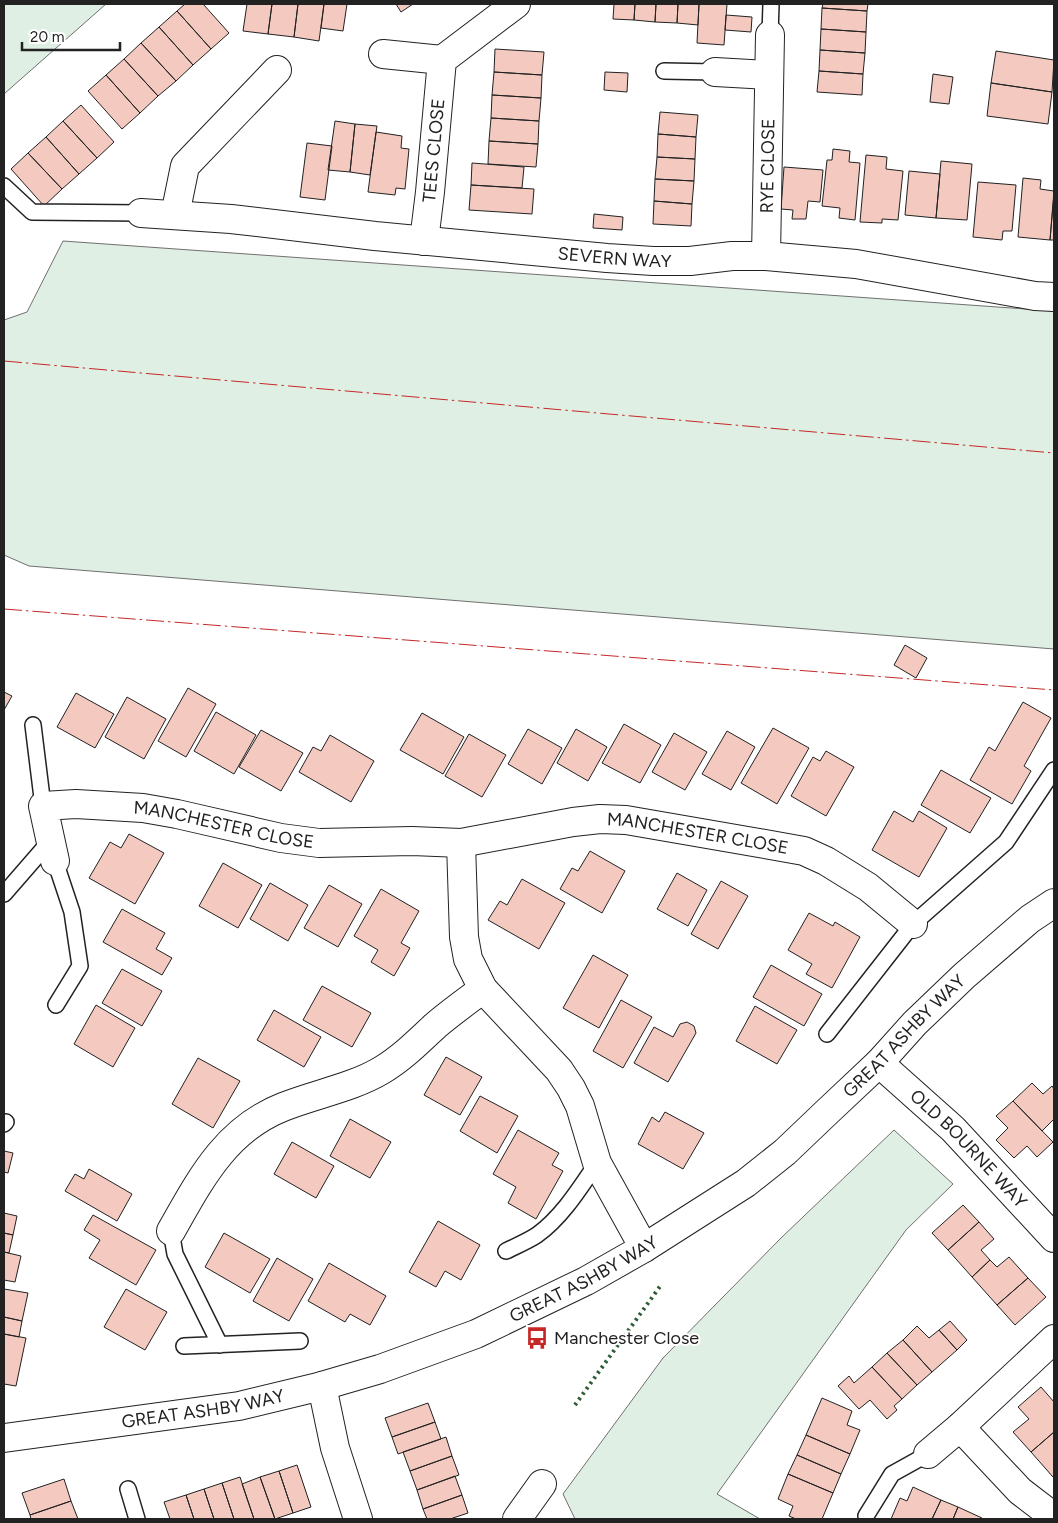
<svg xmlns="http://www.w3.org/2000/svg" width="1058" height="1523" font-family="Figtree,sans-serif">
<rect width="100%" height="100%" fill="#fff"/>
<!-- green -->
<path fill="#e0efe3" stroke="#6f6f6f" d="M4 4H106L4 94Z
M63 241 1054 311V649L29 566 4 555V320L27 312Z
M894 1130 953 1184 906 1230 717 1494 760 1519H575L563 1494 663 1358 781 1238Z"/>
<!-- building -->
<path fill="#f3c9c0" stroke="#222" d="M185 4H203L229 33 211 49 177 11Z
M247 4H272L268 34 243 31Z
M272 4H298L294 37 268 34Z
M298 4H324L319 41 294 37Z
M324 4H347L343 31 321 28Z
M396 4H413L401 12Z
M614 4H635L634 20 613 19Z
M635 4H656L655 22 634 20Z
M656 4H678L677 23 655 22Z
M678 4H699L698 25 677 23Z
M699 4H727L724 45 697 43Z
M823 4H868L867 11 822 8Z
M822 8 867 11 866 32 821 29Z
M177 11 211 49 193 65 159 27Z
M726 15 752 17 751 32 725 30Z
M159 27 193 65 176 81 141 43Z
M821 29 866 32 865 53 820 50Z
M141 43 176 81 158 96 124 59Z
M495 49 544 52 542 75 494 72Z
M820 50 865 53 863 74 819 71Z
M996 51 1054 60 1052 92 991 83Z
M124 59 158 96 140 113 106 75Z
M819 71 863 74 862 95 817 92Z
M494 72 542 75 541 98 492 95Z
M605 72 628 73 627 92 604 90Z
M933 74 953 77 949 104 930 102Z
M106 75 140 113 122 129 88 91Z
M991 83 1052 92 1048 124 987 116Z
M492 95 541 98 539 121 491 118Z
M81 105 114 142 97 158 63 121Z
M660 112 698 115 696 137 658 134Z
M491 118 539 121 538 144 489 141Z
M63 121 97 158 79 174 46 137Z
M335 121 355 124 350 172 328 170Z
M355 124 377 126 370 175 350 172Z
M376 132 402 136 401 148 409 149 405 189 396 188 395 195 368 192Z
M658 134 696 137 695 159 657 157Z
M46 137 79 174 62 189 28 153Z
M489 141 538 144 536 167 488 164Z
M307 143 332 146 325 200 300 197Z
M833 149 850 151 849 162 860 163 855 220 839 218 840 208 822 206 827 160H832Z
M28 153 62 189 44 206 11 169Z
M866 155 887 157 886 169 903 171 898 220 882 219V223L860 222Z
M657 157 695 159 694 181 655 179Z
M941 161 972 164 967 220 936 218Z
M472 163 524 167 522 188 471 185Z
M784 167 823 170 820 202 808 201 806 219H792L793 210 781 209Z
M909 171 940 174 936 218 905 215Z
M1023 178 1041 180 1040 189 1054 191 1050 240 1018 237Z
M655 179 694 181 692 204 654 201Z
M978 182 1016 185 1012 231H1003L1002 240 973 237Z
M471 185 534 189 532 214 469 210Z
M1054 194V240H1050Z
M654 201 692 204 691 226 653 224Z
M594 214 623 217 622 230 593 228Z
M905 645 927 658 916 678 894 665Z
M188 688 216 704 186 757 158 741Z
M4 692 12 696 4 710Z
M76 693 114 714 95 748 57 727Z
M127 697 166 719 144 759 105 737Z
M1023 702 1051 718 1024 766 1031 771 1012 804 970 780 989 747 995 751Z
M216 712 256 735 234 774 194 751Z
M422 713 464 737 443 774 400 750Z
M624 724 661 745 640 783 602 763Z
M773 728 809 748 777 804 741 783Z
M528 729 562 748 542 784 508 764Z
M576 729 607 747 588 781 557 763Z
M261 730 303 753 281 791 239 767Z
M727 731 755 747 731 790 702 774Z
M674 733 707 752 685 790 652 772Z
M469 734 506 755 482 797 445 776Z
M330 735 374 761 351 802 299 772 313 747 321 751Z
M826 751 854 767 826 816 791 796 813 757 820 761Z
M941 770 991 798 970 833 921 805Z
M894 811 913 822 919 811 947 828 919 877 872 850Z
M129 834 164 853 135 904 89 878 110 842 121 848Z
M590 851 625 871 602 913 560 889 572 868 578 871Z
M223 863 262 885 238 928 199 906Z
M677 873 707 890 688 926 657 909Z
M522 879 565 903 539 949 488 920 500 901 507 905Z
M721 881 748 896 718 949 691 934Z
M270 883 308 905 288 941 250 919Z
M329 885 362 904 338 947 304 928Z
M381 889 419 911 401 943 410 948 394 976 371 962 378 950 354 936Z
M122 909 165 933 156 949 172 958 162 975 103 942Z
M809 913 833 926 835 922 860 937 832 988 806 974 812 964 788 950Z
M593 955 628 975 599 1028 563 1008Z
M771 965 822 994 804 1026 753 997Z
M122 969 162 991 142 1026 102 1003Z
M322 986 371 1013 352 1047 303 1020Z
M621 1000 652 1017 623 1068 593 1051Z
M96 1005 135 1028 113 1067 74 1044Z
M755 1006 797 1030 777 1064 736 1041Z
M274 1010 321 1037 304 1067 257 1040Z
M687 1022 694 1026 696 1033 668 1082 634 1063 654 1027 673 1037 680 1024Z
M446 1057 482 1077 460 1115 424 1095Z
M198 1058 240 1081 213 1128 172 1104Z
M1032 1083 1043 1094 1052 1086 1054 1089V1119L1042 1131 1013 1101Z
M480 1096 518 1116 497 1153 460 1131Z
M1013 1101 1053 1142 1037 1157 1027 1146 1014 1158 996 1140 1008 1128 996 1116Z
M665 1112 704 1133 683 1169 638 1144 652 1117 659 1122Z
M350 1119 391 1142 370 1178 330 1156Z
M518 1130 559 1153 552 1165 563 1171 536 1219 508 1203 516 1187 493 1174Z
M292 1142 334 1166 316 1198 274 1174Z
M4 1151 13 1153 8 1173 4 1172Z
M89 1169 132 1194 117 1221 65 1191 75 1174 84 1179Z
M963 1205 979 1222 948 1250 932 1233Z
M4 1213 17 1216 13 1235 4 1233Z
M93 1215 156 1250 136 1285 89 1258 100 1240 84 1230Z
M438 1221 480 1245 461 1280 445 1271 436 1287 409 1272Z
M979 1222 994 1239 981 1250 990 1260 972 1277 948 1250Z
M4 1233 13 1235 9 1253 4 1252Z
M224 1233 270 1259 250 1293 205 1267Z
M4 1252 21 1256 15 1282 4 1280Z
M1009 1257 1028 1278 997 1305 972 1277 990 1260 997 1267Z
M277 1258 313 1279 289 1321 253 1301Z
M329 1263 386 1296 370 1325 350 1314 345 1322 308 1301Z
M1028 1278 1046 1297 1015 1325 997 1305Z
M4 1289 28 1293 22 1321 4 1317Z
M126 1289 167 1312 145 1350 104 1327Z
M4 1317 22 1321 19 1337 4 1334Z
M950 1321 967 1340 957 1350 939 1330Z
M917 1326 929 1338 939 1330 957 1350 932 1372 903 1340Z
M4 1334 26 1338 16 1386 4 1384Z
M903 1340 932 1372 917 1385 887 1353Z
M887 1353 917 1385 902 1399 872 1367Z
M872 1367 902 1399 894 1406 897 1410 887 1419 870 1400 859 1409 838 1386 849 1376 854 1383Z
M1041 1387 1054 1402V1432L1031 1452 1013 1432 1029 1419 1018 1407Z
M822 1398 852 1411 847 1425 860 1430 850 1454 806 1435Z
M428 1403 435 1422 392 1437 385 1418Z
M435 1422 441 1439 398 1454 392 1437Z
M1054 1432V1476L1053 1477 1031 1452Z
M806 1435 850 1454 841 1474 797 1455Z
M446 1437 452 1456 410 1471 403 1452Z
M797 1455 841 1474 833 1493 788 1474Z
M452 1456 459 1475 417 1490 410 1471Z
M297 1465 311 1507 293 1513 279 1471Z
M279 1471 293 1513 275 1519 260 1477Z
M788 1474 833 1493 822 1519H796L789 1516 793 1506 778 1499Z
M455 1476 462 1495 423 1509 417 1490Z
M240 1477 254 1519H234L222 1483Z
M260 1477 275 1519H254L242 1484Z
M64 1479 71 1501 30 1515 22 1493Z
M222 1483 234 1519H214L204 1489Z
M913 1487 941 1500 932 1519H891L900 1498 907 1501Z
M204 1489 214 1519H194L186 1495Z
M186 1495 194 1519H170L164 1502Z
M462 1495 468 1513 450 1519H427L423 1509Z
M941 1500 958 1507 953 1519H932Z
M71 1501 78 1519H31L30 1515Z
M958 1507 982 1518 981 1519H953Z"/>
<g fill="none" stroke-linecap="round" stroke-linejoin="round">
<defs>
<path id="service" d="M770 35 771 4
M664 71 715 72
M4 186 32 212 141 213
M33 725 43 806
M55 861 72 912 80 966 56 1005
M4 894 51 840
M827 1034 913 924 1006 842 1054 770
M4 1124 6 1122
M171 1231 175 1254 220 1345
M506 1251C516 1246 528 1241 537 1235 562 1217 580 1188 597 1163
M184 1346 300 1341
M128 1489 137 1519
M866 1516 892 1474 928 1454"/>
<g id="minor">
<path d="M383 54 442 60"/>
<path d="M715 72 769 75"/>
<path id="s1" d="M141 213 231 219 375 236 607 258 653 261H690L732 256H766L856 264 1035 296 1054 297"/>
<path d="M175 215 185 166 277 70"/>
<path id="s2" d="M424 241 430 192 442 60 516 4"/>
<path id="s3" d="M766 256 770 35"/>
<path id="s4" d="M461 843 573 822 600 819 626 820 759 843 804 851 826 861 868 887 913 924"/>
<path id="s5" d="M55 861 43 806 76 804 143 808 177 814 281 838 319 843 412 841 461 843 464 937 468 959 483 989 559 1070 571 1088 580 1106 597 1163 644 1248"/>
<path id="s6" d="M879 1063 953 1129 1054 1238"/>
<path d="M171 1231C200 1180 225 1130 283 1107 315 1094 352 1088 382 1070 402 1058 418 1042 435 1026 450 1013 467 1001 483 989"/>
<path d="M322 1386 335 1448 358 1519"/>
<path d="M960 1427 1020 1491 1054 1517"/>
<path d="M928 1454 960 1427 1054 1339"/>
<path d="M517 1519 542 1484"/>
</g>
<g id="tertiary">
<path id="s7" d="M4 1438 239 1406 322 1386 380 1369 476 1334 586 1281 644 1248 746 1183 785 1152 828 1111 879 1063 915 1023 964 976 1030 919 1054 903"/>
</g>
</defs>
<!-- service casing -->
<use href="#service" stroke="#222" stroke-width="18"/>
<!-- minor casing -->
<use href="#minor" stroke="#222" stroke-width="30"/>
<!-- tertiary casing -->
<use href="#tertiary" stroke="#222" stroke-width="30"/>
<!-- service -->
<use href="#service" stroke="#fff" stroke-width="15"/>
<!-- minor -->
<use href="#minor" stroke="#fff" stroke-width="28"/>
<!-- tertiary -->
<use href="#tertiary" stroke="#fff" stroke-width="28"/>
<!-- hedge -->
<path stroke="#2f5e38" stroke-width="4" stroke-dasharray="2.5 4" stroke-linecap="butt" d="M575 1405 661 1285"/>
<!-- power -->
<path stroke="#c62828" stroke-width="1" stroke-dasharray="18 4 2.5 4" stroke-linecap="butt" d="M4 361 1054 453
M4 609 1054 690"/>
</g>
<!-- icons -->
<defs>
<symbol id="bus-bare" viewBox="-9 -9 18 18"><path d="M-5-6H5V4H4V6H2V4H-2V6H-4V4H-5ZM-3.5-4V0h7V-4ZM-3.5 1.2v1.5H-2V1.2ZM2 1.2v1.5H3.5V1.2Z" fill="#c62828" stroke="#fff" stroke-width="2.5" paint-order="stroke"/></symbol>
</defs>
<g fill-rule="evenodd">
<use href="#bus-bare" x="521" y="1322" width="32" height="32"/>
</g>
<g text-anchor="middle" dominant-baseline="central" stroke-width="4" stroke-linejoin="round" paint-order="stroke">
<!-- street labels -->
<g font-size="18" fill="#222" stroke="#fff">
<text stroke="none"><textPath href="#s2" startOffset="91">TEES CLOSE</textPath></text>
<text stroke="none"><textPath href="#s3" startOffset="90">RYE CLOSE</textPath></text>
<text stroke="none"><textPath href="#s1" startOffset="476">SEVERN WAY</textPath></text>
<text stroke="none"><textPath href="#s5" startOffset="239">MANCHESTER CLOSE</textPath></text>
<text stroke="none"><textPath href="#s4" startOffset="240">MANCHESTER CLOSE</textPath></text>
<text stroke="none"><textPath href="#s7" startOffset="1011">GREAT ASHBY WAY</textPath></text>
<text stroke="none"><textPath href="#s6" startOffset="124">OLD BOURNE WAY</textPath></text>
<text stroke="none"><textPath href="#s7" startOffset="606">GREAT ASHBY WAY</textPath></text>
<text stroke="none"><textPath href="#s7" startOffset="201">GREAT ASHBY WAY</textPath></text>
</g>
<!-- poi labels -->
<g font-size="18" fill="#222" stroke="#fff" text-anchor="start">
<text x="554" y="1338">Manchester Close</text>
</g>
</g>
<!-- border -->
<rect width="1058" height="1523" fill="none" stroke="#222222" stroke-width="10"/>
<!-- scale -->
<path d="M22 42v8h98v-8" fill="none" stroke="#222222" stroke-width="2.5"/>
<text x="30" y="42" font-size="15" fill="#222222" stroke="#ffffff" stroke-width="4" paint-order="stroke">20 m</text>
</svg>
